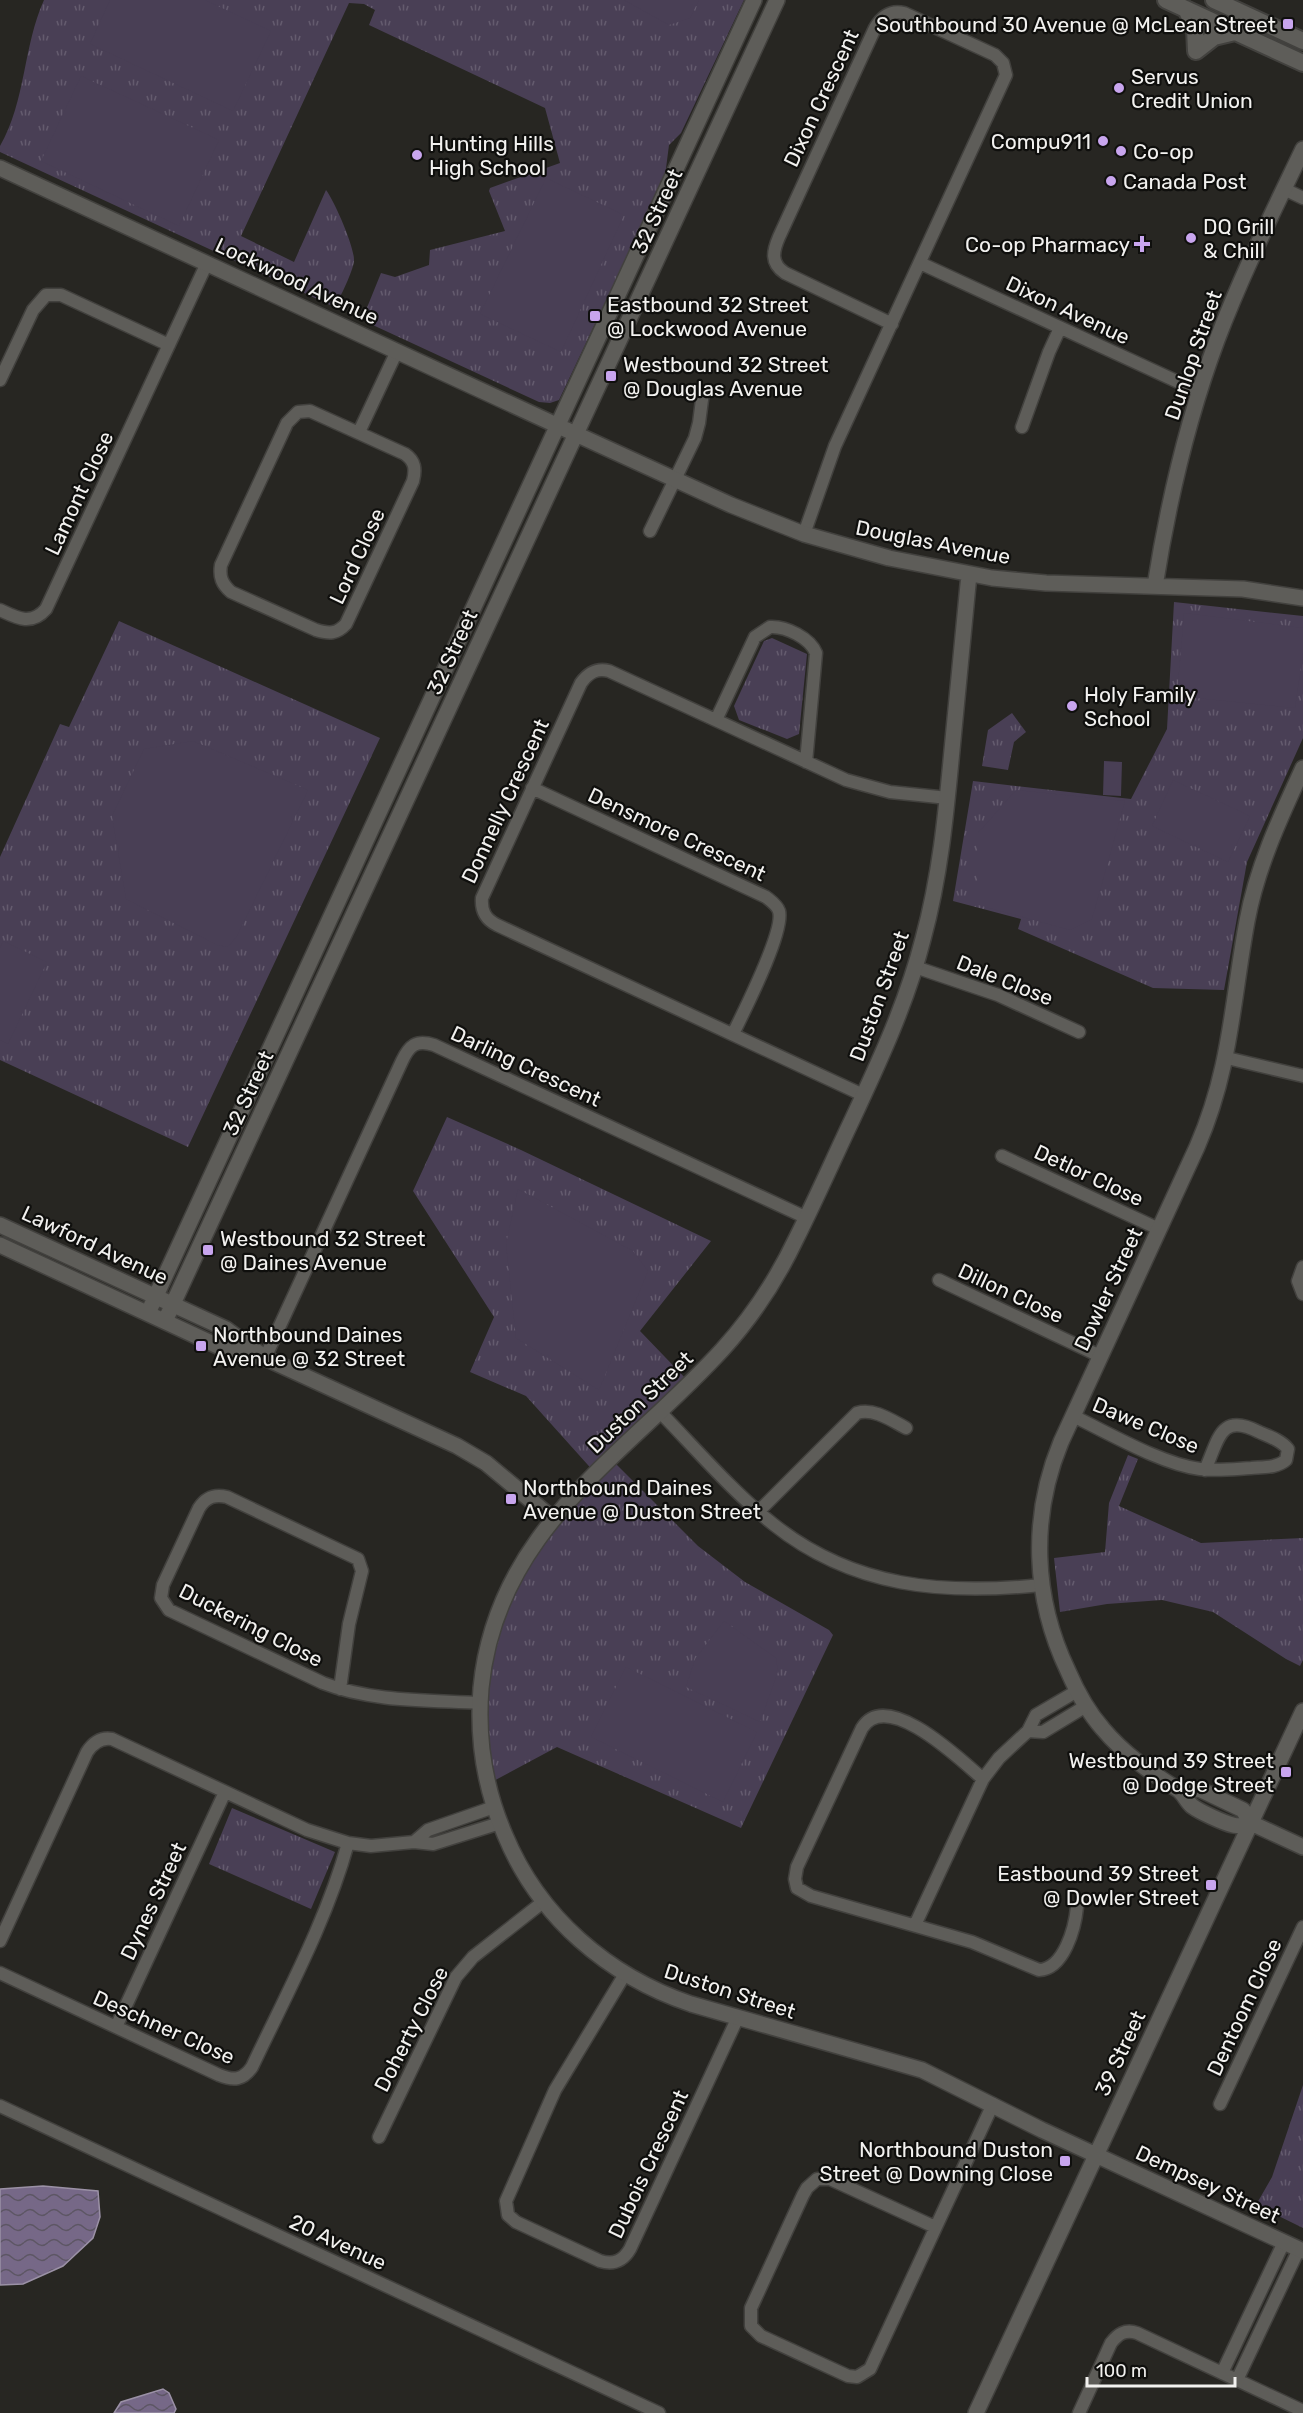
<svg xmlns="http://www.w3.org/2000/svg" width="1303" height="2413" font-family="Rubik,sans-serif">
<defs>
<pattern id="park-tufts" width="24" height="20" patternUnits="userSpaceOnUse" patternTransform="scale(1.5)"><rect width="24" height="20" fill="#493f55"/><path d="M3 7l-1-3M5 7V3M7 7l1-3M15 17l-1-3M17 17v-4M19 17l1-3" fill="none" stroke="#645b6e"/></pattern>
<pattern id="water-waves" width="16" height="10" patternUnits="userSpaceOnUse" patternTransform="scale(1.5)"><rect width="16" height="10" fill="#766887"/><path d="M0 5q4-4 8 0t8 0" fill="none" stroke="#5d5664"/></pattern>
</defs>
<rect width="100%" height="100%" fill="#272622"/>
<!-- park -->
<path fill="url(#park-tufts)" d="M44 0H744L681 133 669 145 665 176 559 400 550 403 539 402 362 320 381 273 395 277 429 265 430 250 505 231 489 191 490 188 560 163 545 108 369 25 375 10 364 4 349 3 241 236 294 262 326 190C334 200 355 248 354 261 354 267 342 295 338 300 337 302 331 304 330 305L0 152V146C26 101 23 46 44 0Z
M1174 602 1303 616V738L1247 862 1224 990 1153 988 1018 929 1021 919 953 901 973 781 1131 799 1167 729Z
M119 621 380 738 188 1147 0 1060V857L60 724 69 727Z
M772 638 807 654 799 734 787 739 739 720 734 706 764 641Z
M1012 713 1026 732 1014 742 1008 770 982 766 988 730Z
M447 1117 521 1150 711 1241 640 1331 690 1383 611 1459 698 1546 745 1582 829 1630 833 1635 741 1828 557 1747 488 1784 480 1703 516 1571 596 1474 526 1396 470 1372 494 1317 413 1191Z
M1128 1455 1138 1459 1119 1506 1201 1543 1303 1538V1660L1300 1666 1286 1659 1213 1612 1162 1600 1107 1604 1060 1612 1054 1558 1105 1552 1109 1503Z
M232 1808 335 1852 311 1909 209 1864Z
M1303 2085V2228L1256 2205 1272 2177Z"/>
<!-- garden -->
<path fill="#493f55" d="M110 0H205L271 31 233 111 90 44Z
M624 0H699L690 18 669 25Z
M81 76 219 140 179 226 41 161Z
M546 178 624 215 561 352 480 314Z
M1184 613 1303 628V653L1295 708 1177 696Z
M193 741 308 790 237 936 228 947 217 945 126 899 112 816 144 749Z
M1104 761 1122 762 1121 796 1103 795Z
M1173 780 1250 816 1228 862 1152 826Z
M1016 790 1125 801 1092 919 1070 930 978 905V833Z
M3 941 47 962 8 1044 0 1040V948Z
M518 1189 633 1251 648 1271 599 1390 516 1338 506 1244Z
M724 1621 776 1658 778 1672 760 1722 686 1687 695 1659Z
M626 1667 757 1732 723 1802 591 1737Z"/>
<!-- water -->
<path fill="url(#water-waves)" stroke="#9b91a6" stroke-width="1.5" d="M43 2186 98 2191 100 2217 93 2238 63 2266 23 2284 0 2285V2189Z
M163 2389 169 2393 176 2409 174 2413H114L121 2402Z"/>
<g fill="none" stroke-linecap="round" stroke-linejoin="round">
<defs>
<path id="minor" d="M1284 189 1303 198
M920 263 1200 392
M0 380 33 310 46 295H61L169 345
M310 411 405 454C415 461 416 469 413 481L346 624C337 634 329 634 316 630L231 592C222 584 219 577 221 565L287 423 298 412Z
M1022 427 1049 352 1060 328
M359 432 397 351
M650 531 695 438 699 423 703 392
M804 534 835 446 1006 75 1003 63 995 55 904 13C891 10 882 16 875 28L779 237C773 251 770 263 785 273L892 324
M0 610C17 618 31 626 46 609L207 263
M716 720 755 637 770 627C786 626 810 638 816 653L806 762
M532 788 766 897C771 901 777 905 779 911 785 931 743 1013 733 1034
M915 967 998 995 1079 1032
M1227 1058 1303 1076
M863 1095 497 925C485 919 481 911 482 898L581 683C589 672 597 668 609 671L846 780 890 792 948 798
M1002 1156 1159 1229
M1303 1267 1298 1281 1303 1294
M939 1280 1100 1356
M265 1358 402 1061C409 1046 416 1039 434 1045L807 1218
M660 1412C696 1449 732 1491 773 1524 853 1588 944 1595 1041 1585
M1073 1416C1109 1433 1161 1464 1200 1469 1217 1471 1234 1469 1251 1468 1263 1467 1277 1468 1286 1460L1288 1449C1281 1440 1268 1436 1259 1432 1220 1412 1219 1439 1205 1470
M758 1512 857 1413C874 1408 891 1420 906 1428
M340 1689 349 1624 362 1571 358 1559 227 1497C215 1494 206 1497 199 1508L163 1585 161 1598 169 1610 323 1683C372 1702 428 1700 480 1703
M1028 1731 1043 1732 1086 1706
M983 1779C961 1760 887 1688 862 1728L797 1867 795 1879 797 1888 811 1896 972 1942 1039 1970C1064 1969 1075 1928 1077 1907
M414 1842 428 1830 494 1807
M915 1925 983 1779 999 1758 1028 1731 1036 1715 1077 1691
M0 1941 87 1752C93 1743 101 1737 112 1739L307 1830 348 1843 371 1846 414 1842 433 1844 500 1823
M0 1973 219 2075C234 2081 243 2080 252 2067 286 1995 327 1920 348 1843
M625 1974 555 2090 506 2201 508 2215 516 2222 600 2261C614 2265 623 2261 630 2249L738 2017
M116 2027 225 1792
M1220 2104 1303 1927
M0 2106 659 2413
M379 2137 456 1977 473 1957 543 1902
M935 2227 830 2179H817L807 2188 803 2195 751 2308V2326L761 2336 848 2376 857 2377 870 2369 993 2104
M1222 2373 1284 2242
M1237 2380 1299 2249
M1079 2413 1111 2343C1118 2334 1125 2329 1137 2333L1303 2411"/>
<path id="tertiary" d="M0 168 567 430 731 505 804 534 889 558 992 578 1046 583 1243 589 1303 598
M969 575C963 633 958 691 952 750 946 814 940 877 923 939 907 1002 880 1060 853 1118 834 1158 816 1199 796 1239 777 1279 752 1317 722 1350 624 1457 496 1529 481 1688 477 1738 485 1789 505 1835 539 1917 608 1976 691 2004L922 2070 1042 2130 1303 2251
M1155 586C1168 503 1188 418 1217 340 1242 274 1273 212 1303 149
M0 1225 226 1329 260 1354
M0 1245 222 1348 265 1358 457 1446 486 1463 552 1518
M148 1313 754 0
M165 1321 777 0
M1180 1790 1199 1789 1243 1810 1251 1823
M1251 1823C1245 1824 1238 1827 1233 1825 1224 1823 1200 1812 1192 1806 1186 1801 1184 1793 1177 1789 1150 1772 1124 1754 1103 1729 1088 1712 1077 1692 1068 1671 1033 1598 1030 1517 1061 1442L1197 1147C1231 1069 1232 1002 1247 921 1257 867 1280 818 1303 768
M1251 1823 1303 1847
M976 2413 1303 1711"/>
<path id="secondary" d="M1166 0 1303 63
M1214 0 1303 41
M1186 9 1195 28 1196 51
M1196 51 1214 37 1235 32"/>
</defs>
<!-- minor casing -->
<use href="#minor" stroke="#42413e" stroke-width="15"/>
<!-- tertiary casing -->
<use href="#tertiary" stroke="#42413e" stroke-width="18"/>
<!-- secondary casing -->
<use href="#secondary" stroke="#42413e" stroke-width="20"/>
<!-- minor -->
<use href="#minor" stroke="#5e5d59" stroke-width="12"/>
<!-- tertiary -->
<use href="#tertiary" stroke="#5e5d59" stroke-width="15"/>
<!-- secondary -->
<use href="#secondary" stroke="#5e5d59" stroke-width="16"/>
</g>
<!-- markers -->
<g fill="#c8a5ee" stroke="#0f0f0d" stroke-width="2">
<rect x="1282" y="18" width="12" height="12" rx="3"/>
<circle cx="1119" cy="88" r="6"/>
<circle cx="1103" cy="141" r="6"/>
<circle cx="1121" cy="151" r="6"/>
<circle cx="417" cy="155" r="6"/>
<circle cx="1111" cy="181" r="6"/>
<circle cx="1191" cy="238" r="6"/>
<path d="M1139 235h6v6h6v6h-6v6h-6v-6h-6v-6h6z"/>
<rect x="589" y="310" width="12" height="12" rx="3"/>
<rect x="605" y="370" width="12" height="12" rx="3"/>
<circle cx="1072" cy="706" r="6"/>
<rect x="202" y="1244" width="12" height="12" rx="3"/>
<rect x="195" y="1340" width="12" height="12" rx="3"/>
<rect x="505" y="1493" width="12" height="12" rx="3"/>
<rect x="1280" y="1766" width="12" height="12" rx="3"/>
<rect x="1205" y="1879" width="12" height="12" rx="3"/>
<rect x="1059" y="2155" width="12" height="12" rx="3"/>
</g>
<g text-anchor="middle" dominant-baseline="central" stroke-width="4.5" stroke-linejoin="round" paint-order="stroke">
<!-- poi labels -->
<g font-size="21" fill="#f2f1ef" stroke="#0f0f0d" text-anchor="start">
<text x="1276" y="24" text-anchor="end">Southbound 30 Avenue @ McLean Street</text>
<text x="1131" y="76">Servus<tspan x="1131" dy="24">Credit Union</tspan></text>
<text x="1091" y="141" text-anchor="end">Compu911</text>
<text x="429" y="143">Hunting Hills<tspan x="429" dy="24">High School</tspan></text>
<text x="1133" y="151">Co-op</text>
<text x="1123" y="181">Canada Post</text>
<text x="1203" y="226">DQ Grill<tspan x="1203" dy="24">&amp; Chill</tspan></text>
<text x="1130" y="244" text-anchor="end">Co-op Pharmacy</text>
<text x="607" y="304">Eastbound 32 Street<tspan x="607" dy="24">@ Lockwood Avenue</tspan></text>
<text x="623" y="364">Westbound 32 Street<tspan x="623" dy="24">@ Douglas Avenue</tspan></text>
<text x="1084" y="694">Holy Family<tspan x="1084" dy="24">School</tspan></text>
<text x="220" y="1238">Westbound 32 Street<tspan x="220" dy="24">@ Daines Avenue</tspan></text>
<text x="213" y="1334">Northbound Daines<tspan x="213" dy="24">Avenue @ 32 Street</tspan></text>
<text x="523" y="1487">Northbound Daines<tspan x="523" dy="24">Avenue @ Duston Street</tspan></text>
<text x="1274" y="1760" text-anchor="end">Westbound 39 Street<tspan x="1274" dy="24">@ Dodge Street</tspan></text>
<text x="1199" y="1873" text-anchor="end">Eastbound 39 Street<tspan x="1199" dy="24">@ Dowler Street</tspan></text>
<text x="1053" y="2149" text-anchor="end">Northbound Duston<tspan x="1053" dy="24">Street @ Downing Close</tspan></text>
</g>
<!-- street labels -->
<g font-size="21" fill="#f2f1ef" stroke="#0f0f0d">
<text transform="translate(821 98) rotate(-65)">Dixon Crescent</text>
<text transform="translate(657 211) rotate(-65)">32 Street</text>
<text transform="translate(297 281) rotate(25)">Lockwood Avenue</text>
<text transform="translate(1068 310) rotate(25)">Dixon Avenue</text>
<text transform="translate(1193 355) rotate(-71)">Dunlop Street</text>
<text transform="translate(79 493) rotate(-65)">Lamont Close</text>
<text transform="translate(933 542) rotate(11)">Douglas Avenue</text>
<text transform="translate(357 556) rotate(-65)">Lord Close</text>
<text transform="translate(452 652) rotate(-65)">32 Street</text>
<text transform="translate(505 801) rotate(-65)">Donnelly Crescent</text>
<text transform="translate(677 834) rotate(25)">Densmore Crescent</text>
<text transform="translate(1005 980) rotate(22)">Dale Close</text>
<text transform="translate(879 996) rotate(-70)">Duston Street</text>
<text transform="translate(526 1066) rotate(25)">Darling Crescent</text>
<text transform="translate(248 1093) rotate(-65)">32 Street</text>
<text transform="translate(1089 1175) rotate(25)">Detlor Close</text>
<text transform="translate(95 1245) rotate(25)">Lawford Avenue</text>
<text transform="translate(1108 1289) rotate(-65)">Dowler Street</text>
<text transform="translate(1011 1293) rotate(25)">Dillon Close</text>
<text transform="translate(640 1402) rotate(-44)">Duston Street</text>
<text transform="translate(1146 1425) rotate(23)">Dawe Close</text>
<text transform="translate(251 1625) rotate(27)">Duckering Close</text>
<text transform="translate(153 1901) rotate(-65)">Dynes Street</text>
<text transform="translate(730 1991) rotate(18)">Duston Street</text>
<text transform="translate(1244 2007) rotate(-65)">Dentoom Close</text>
<text transform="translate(164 2027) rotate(24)">Deschner Close</text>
<text transform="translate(411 2029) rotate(-63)">Doherty Close</text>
<text transform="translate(1120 2053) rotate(-65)">39 Street</text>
<text transform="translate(648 2164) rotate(-65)">Dubois Crescent</text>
<text transform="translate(1208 2184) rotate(25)">Dempsey Street</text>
<text transform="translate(338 2242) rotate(25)">20 Avenue</text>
</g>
</g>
<!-- scale -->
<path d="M1087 2377v9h148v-9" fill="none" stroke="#f2f1ef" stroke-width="3"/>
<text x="1096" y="2377" font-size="18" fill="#f2f1ef" stroke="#0f0f0d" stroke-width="4.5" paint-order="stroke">100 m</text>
</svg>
